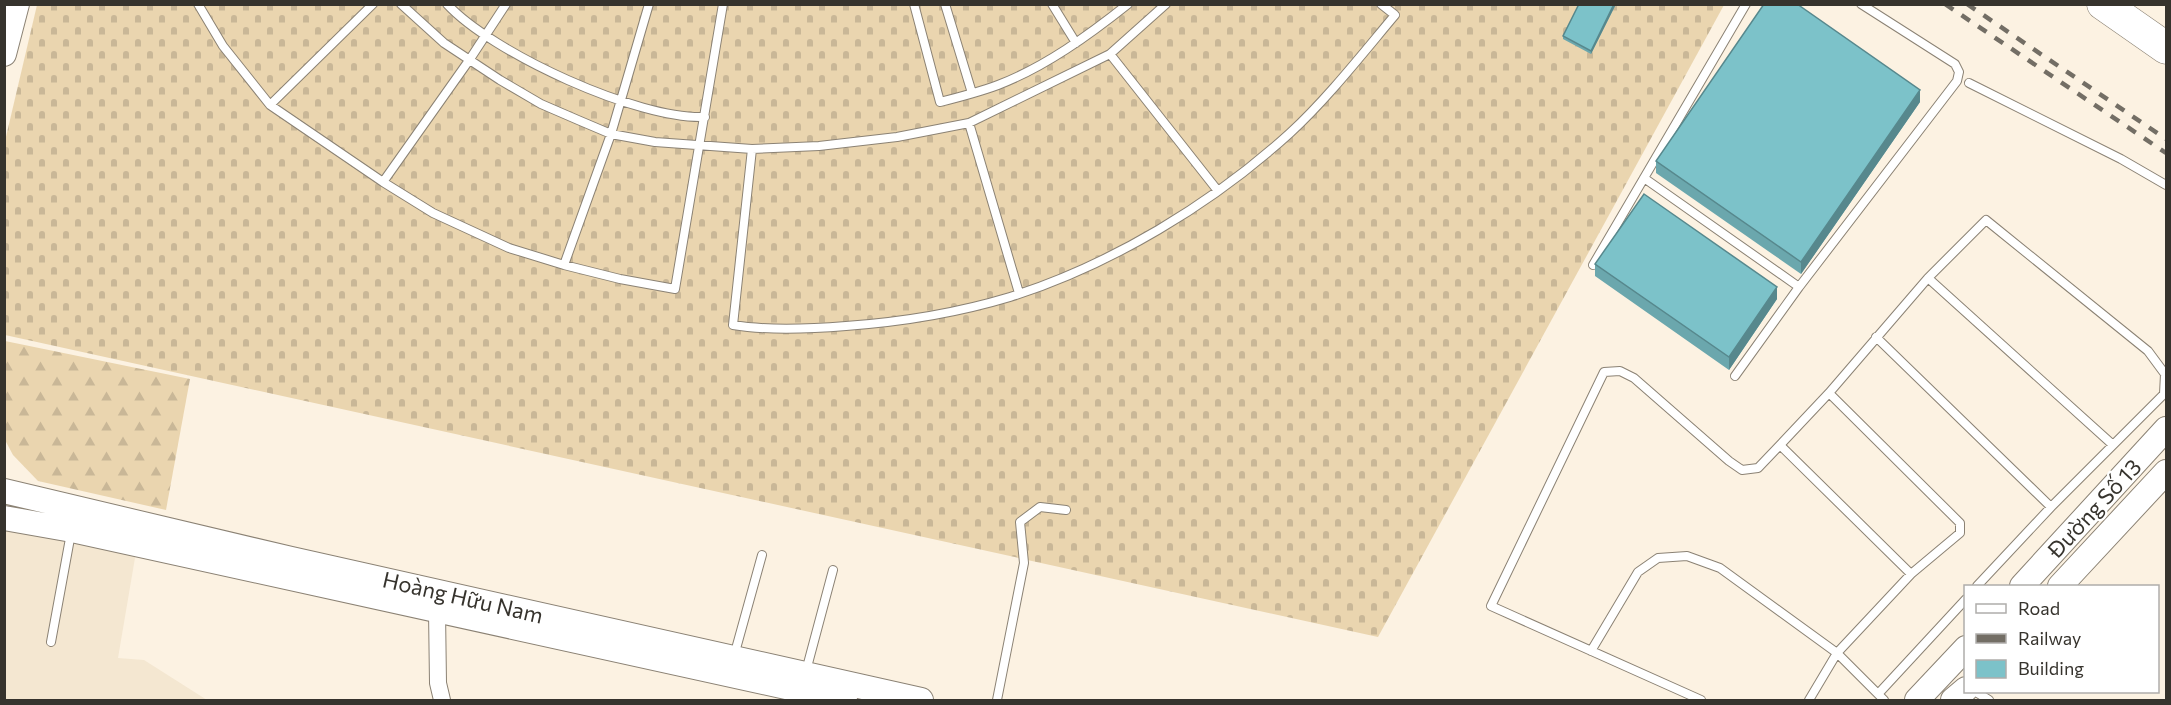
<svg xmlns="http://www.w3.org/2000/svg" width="2171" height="705" font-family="Commissioner,sans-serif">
<defs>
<pattern id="forest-firs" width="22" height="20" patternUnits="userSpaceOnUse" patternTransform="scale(1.5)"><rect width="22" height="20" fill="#ead5af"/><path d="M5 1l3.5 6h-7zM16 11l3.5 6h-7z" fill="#c9b797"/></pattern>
<pattern id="cemetery-stones" width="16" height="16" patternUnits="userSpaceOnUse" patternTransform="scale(1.5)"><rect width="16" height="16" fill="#ead5af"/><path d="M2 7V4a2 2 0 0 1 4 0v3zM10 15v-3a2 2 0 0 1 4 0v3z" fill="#c9b797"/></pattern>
</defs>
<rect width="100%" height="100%" fill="#fcf2e2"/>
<!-- built -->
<path fill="#f4e7d1" d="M4 528 136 552 118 658 144 660 207 700H5Z"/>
<!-- forest -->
<path fill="url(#forest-firs)" d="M5 341 190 379 166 510 38 481 13 455 5 440Z"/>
<!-- cemetery -->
<path fill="url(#cemetery-stones)" d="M37 5H1724L1378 637 5 335V141Z"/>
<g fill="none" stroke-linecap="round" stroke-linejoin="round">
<defs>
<path id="lane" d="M198 4 223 46 270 105 383 182 433 213 509 248 564 265 620 279 675 289 723 4
M401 4 444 43 500 80 541 104 578 120 611 134 655 142 752 149 819 146 897 137 969 123 1110 54 1166 4
M447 4C492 53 638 120 705 117
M914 4 940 102C960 97 979 92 998 85 1045 67 1089 35 1128 4
M945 4 972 93
M1052 4 1076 43
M1110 54 1218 191
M1969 83 2121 159 2166 185
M270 105 373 4
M969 123 1019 293
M752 149 733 325C769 331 809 329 846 326 901 322 957 313 1010 297 1111 265 1212 204 1290 133 1327 99 1363 53 1395 15L1381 4
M1644 178 1799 287
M383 182 470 59 506 4
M564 265 611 134 649 4
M1593 265 1746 4
M1876 337 2051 507 2113 445 1928 278
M1735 376 1799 287 1957 81 1959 72 1955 64 1861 4
M1829 393 1960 523V533L1911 574 1837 653 1884 700
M1780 445 1829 393 1928 278 1986 220 2148 351 2165 374 2164 394 2113 445
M1977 586 2051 507
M51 642 71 533
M1591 651 1638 572 1658 558 1687 556 1720 568 1837 653 1809 700
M734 656 762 555
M806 671 833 570
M1976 692 1989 700
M1879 693 1966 599
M997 700 1024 563 1020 522 1040 507 1066 510
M1701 700 1491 606 1604 372 1620 371 1634 378 1729 461 1742 470 1758 468 1780 445 1911 574"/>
<path id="street" d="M437 611 438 683 442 700"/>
<path id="secondary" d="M4 54 17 4
M4 491 291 559 921 700
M4 518 72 530 845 700
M2022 586 2166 429
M2060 586 2166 472
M1917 700 1966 648
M1953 700 1966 689"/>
<path id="highway" d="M2103 4 2166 48"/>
</defs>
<!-- lane casing -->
<use href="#lane" stroke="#8b8274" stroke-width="10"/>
<!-- street casing -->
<use href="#street" stroke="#8b8274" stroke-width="18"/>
<!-- secondary casing -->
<use href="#secondary" stroke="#8b8274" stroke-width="26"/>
<!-- highway casing -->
<use href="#highway" stroke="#8b8274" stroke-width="33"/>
<!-- lane -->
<use href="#lane" stroke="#fff" stroke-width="8"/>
<!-- street -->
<use href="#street" stroke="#fff" stroke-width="16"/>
<!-- secondary -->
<use href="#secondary" stroke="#fff" stroke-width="24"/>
<!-- highway -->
<use href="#highway" stroke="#fff" stroke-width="32"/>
<!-- rail -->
<path stroke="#736e65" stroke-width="4.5" stroke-dasharray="10 10" stroke-linecap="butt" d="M1945 4 2166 153
M1967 4 2166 139"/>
</g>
<!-- wall -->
<path fill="#6ba7ad" d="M1579 4H1616L1591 54 1563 39V36Z
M1920 102 1801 274 1656 173V161Z
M1595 264 1777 299 1729 370 1595 276Z"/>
<!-- shaded-wall -->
<path fill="#57888d" d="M1614 4H1616L1591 54V51Z
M1920 90V102L1801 274V262Z
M1777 287V299L1729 370V357Z"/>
<!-- building -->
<path fill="#7cc2c9" stroke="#57888d" stroke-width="1.5" d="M1579 4H1614L1591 51 1563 36Z
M1764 4H1797L1920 90 1801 262 1656 161Z
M1644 194 1777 287 1729 357 1595 264Z"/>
<g text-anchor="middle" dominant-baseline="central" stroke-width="4.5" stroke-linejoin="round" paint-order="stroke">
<!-- street labels -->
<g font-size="22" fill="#36332d" stroke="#fff">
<text transform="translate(2094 508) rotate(-47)">Đường Số 13</text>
<text transform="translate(463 597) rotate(13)">Hoàng Hữu Nam</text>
</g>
</g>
<!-- border -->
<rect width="2171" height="705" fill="none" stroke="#36332d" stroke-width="12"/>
<!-- legend -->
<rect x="1964" y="585" width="195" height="108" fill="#ffffff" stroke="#afadab" stroke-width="1.5"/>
<rect x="1976" y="604" width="30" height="9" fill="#ffffff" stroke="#afadab" stroke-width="1.5"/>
<text x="2018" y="615" font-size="18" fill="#36332d">Road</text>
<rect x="1976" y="634" width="30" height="9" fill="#736e65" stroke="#afadab" stroke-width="1.5"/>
<text x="2018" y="645" font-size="18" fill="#36332d">Railway</text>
<rect x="1976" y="660" width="30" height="18" fill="#7cc2c9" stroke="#afadab" stroke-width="1.5"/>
<text x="2018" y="675" font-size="18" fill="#36332d">Building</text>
</svg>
